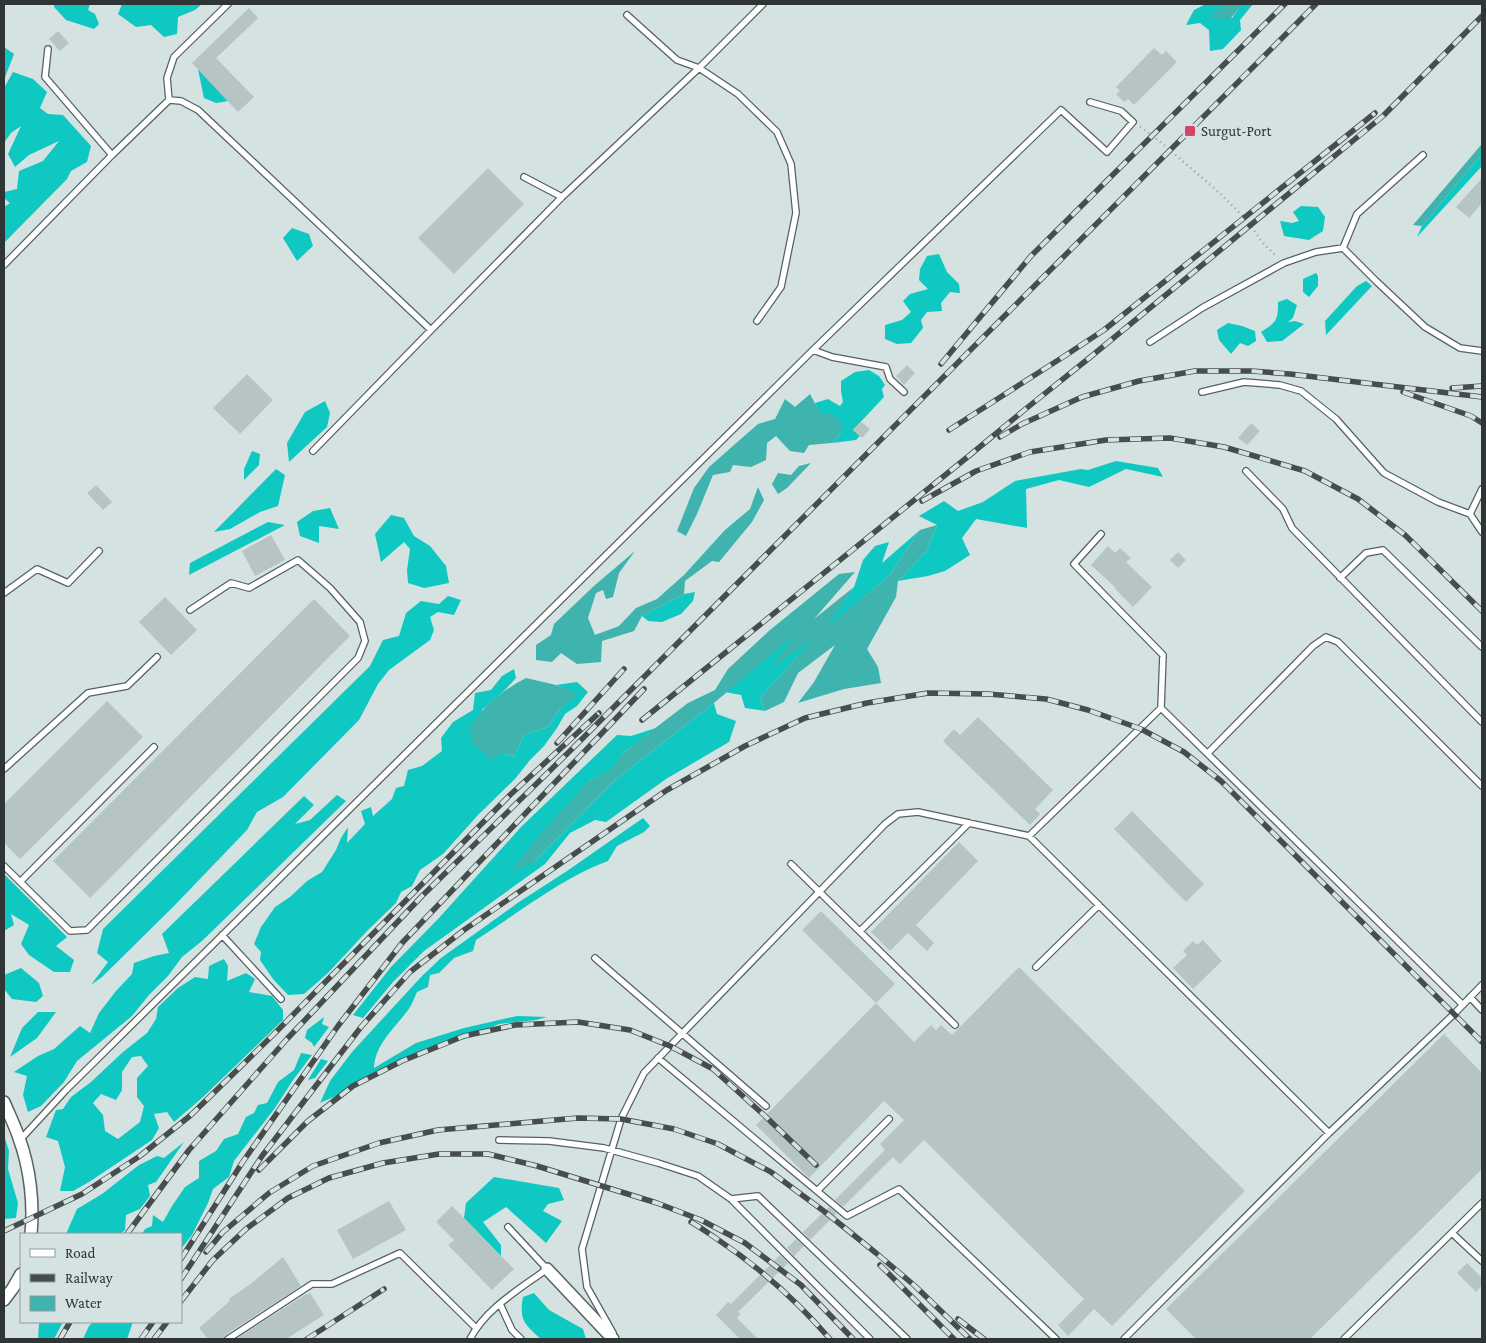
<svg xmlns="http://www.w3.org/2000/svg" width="1486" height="1343" font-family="'Crimson Pro',serif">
<rect width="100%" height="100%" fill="#d4e2e1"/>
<!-- forest -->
<path fill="#0fc8c1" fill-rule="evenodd" d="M54 4H90L88 10 95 14 99 24 94 29 66 20 54 7Z
M122 4H202L195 10 178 17 177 34 164 37 151 25 136 27 118 14Z
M1206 4H1227L1225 6 1232 18 1242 4H1253L1240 20 1241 30 1223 49 1210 51 1209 30 1200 23 1186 25 1194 10Z
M4 47 14 54 4 80Z
M198 69 228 101 216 103 204 98Z
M13 72 33 79 47 92 40 108 48 114 63 115 91 146 87 162 71 171 67 179 4 243V207L10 203 4 198V192L17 189 19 171 43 161 59 141 29 155 15 167 8 154 21 126 11 133 4 143V88Z
M1482 154V166L1417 237 1422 226Z
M1301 206 1318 207 1325 217 1323 231 1309 240 1284 236 1280 221 1292 223 1299 221 1293 212Z
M292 228 309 234 313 246 297 261 283 238Z
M939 254 947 272 959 284 960 293 950 292 941 303 942 311 927 312 921 320 923 328 911 343 897 344 885 339V325L902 320 911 312 903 301 910 294 928 289 919 280 920 269 927 256Z
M1316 273 1318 276V286L1309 297 1303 292V279Z
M1366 281 1372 286 1326 335 1325 321 1357 286Z
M1287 299 1297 305 1293 318 1288 322 1295 321 1304 324 1282 341 1267 342 1261 332C1277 322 1278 320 1278 302Z
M1228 323 1242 326 1255 331 1256 341 1248 346 1240 343 1231 354 1219 340 1217 330Z
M869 370 879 376 885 385 882 389 884 397 853 430 860 436 856 440 832 443 842 432 820 414 815 403 828 399 840 406 843 402 841 391V381L855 372Z
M325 401 330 413 327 427 289 462 287 443 305 412Z
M252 451 260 454 259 465 244 480V469Z
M1116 461 1158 468 1163 477 1126 469 1089 487 1059 480 1026 489 1027 528 976 519 962 538 970 555 945 571 928 576 898 581 926 552 937 525 919 516 944 501 958 511 983 502 1015 481 1081 469 1088 470Z
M276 469 285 475 278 506 260 512 230 529 214 532Z
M330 508 339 529 319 526V543L300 536 297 522 313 511Z
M391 515 404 518 414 536 430 546 446 566 449 583 424 588 408 583 407 570 410 549 404 542 381 562 375 534Z
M268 522 285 525 189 575 190 563Z
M920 530 889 576 824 630 854 587 863 560 875 546 889 542 882 563Z
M695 592 693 601 681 614 662 622 648 621 642 616 684 594Z
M448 596 461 600 454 615 438 612 430 617 434 630 430 640 389 670 378 684 359 720 283 797 257 812 247 830 173 907 102 977 91 985 108 962 97 953 103 929 370 666 383 640 399 636 406 613 421 601 439 604Z
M799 631 772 667 817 635 760 698 765 711 745 708 741 695 725 692Z
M514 669 516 678 506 689 482 710 502 753 514 757 524 735 548 727 560 709 577 694 556 685 577 682 588 692 577 706 565 714 557 728 544 746 530 760 515 779 478 815 443 854 420 870 412 886 401 892 396 903 368 930 328 973 304 994 288 995 273 979 260 960 261 952 254 944 261 927 275 907 290 897 307 881 322 872 336 850 341 838 348 827 347 843 365 824 361 811 371 807 373 816 392 799 396 788 404 786 408 770 422 766 442 751 441 738 453 722 473 710 475 693 491 690 502 676Z
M714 703 717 714 736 721 729 742 666 779 606 822 595 820 570 833 545 864 424 951 393 982 363 1018 353 1015 391 967 438 919 522 826 617 735 631 736 656 728 624 752 611 770 590 780 533 863 614 781Z
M337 795 346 801 202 941 182 957 168 976 149 995 132 1016 77 1061 64 1082 41 1106 28 1112 23 1095 27 1076 14 1072 38 1056 54 1049 80 1026 90 1033 99 1013 116 991 132 974 134 963 154 956 169 953 162 934 304 796 314 805 295 824 310 820Z
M643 818 650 826 644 832 617 846 608 861C563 877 517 914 476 940L473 951 454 958 439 973 430 975 428 987 417 992C414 998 412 1005 408 1010 395 1028 375 1044 374 1068L416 1043 464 1028 517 1016 547 1017 536 1020 499 1024 464 1039 437 1045 371 1076 343 1093 320 1103 330 1081 352 1052 421 977 441 958 519 902 567 871Z
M4 874 67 937 56 946 74 960 70 972H54L29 955 21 944 29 925 11 914 14 925 4 931Z
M224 959 228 966 227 981 246 973 255 979 249 992 272 996 283 1010V1020L202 1098 174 1122 167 1112 154 1114 159 1128 152 1140 89 1182 73 1191H60L65 1167 58 1141 46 1137 56 1110 63 1109 71 1097 91 1082 123 1052 147 1033 156 1019 158 1007 178 988 195 977 208 979 209 966ZM141 1056 148 1066 137 1078V1097L144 1106 140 1122 118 1139 105 1131 103 1115 93 1103 101 1094 116 1100 122 1090V1072L132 1057Z
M21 968 39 983 43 996 36 1002 12 999 4 989V975Z
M38 1012H56L37 1038 10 1057 22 1028Z
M324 1017 322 1024 329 1027 314 1047 312 1043 305 1038 307 1030Z
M301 1053 312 1055 293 1080 275 1108 234 1161 229 1177 213 1189 208 1203 192 1235 181 1249V1234H142L145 1229 152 1226 153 1215 163 1222 172 1206 185 1187 199 1178V1161L216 1151 224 1139 238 1134 246 1117 254 1113 258 1105 267 1103 278 1082 294 1070Z
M321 1059 328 1061 315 1078 308 1080Z
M4 1135 9 1151 8 1169 18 1203 16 1218 4 1219Z
M184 1142 156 1182 148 1185 150 1196 140 1209 126 1215 125 1230 120 1234H66L77 1209 102 1194 139 1165 157 1156 164 1158Z
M494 1177 559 1188 564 1200 548 1204 543 1211 562 1221 546 1243 506 1207 483 1222 501 1245V1256L464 1218 466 1203Z
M534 1293 549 1310 583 1329 586 1339H541C524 1324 519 1320 523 1297Z
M41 1322H63L54 1339H38L39 1324Z
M93 1322H133L127 1339H83L89 1326Z"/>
<!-- water -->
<path fill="#3fb3ad" d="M1227 4H1242C1230 21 1228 23 1208 16Z
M1482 141V154L1422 226 1413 225 1481 145Z
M810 394 820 413H830L841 422 842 432 832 443 809 445 804 453 790 451 776 436 767 443 766 460 751 467 733 465 730 472 713 475 697 514 686 536 677 531 694 488 709 467 758 424 775 419 785 399 795 407Z
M811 463 787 488 778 494 772 484 778 473 791 475 799 466Z
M758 487 764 500 752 522 719 562 712 561 685 581 684 594 642 616 634 631 602 641 601 662 577 664 561 653 552 662 536 660V645L551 635 554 624 595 585 635 551 619 573 613 597 606 599 603 590 596 593 588 618 595 635 619 626 636 608 657 599 684 575 725 530 750 509Z
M937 525 926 552 898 581 896 597 867 649 878 667 881 683 844 689 798 703 814 682 835 645 798 673 784 702 765 711 760 698 815 637 770 669 797 633 714 703 614 781 533 863 511 870 542 832 590 780 610 770 624 752 688 703 715 690 728 669 770 630 839 574 855 572 814 619 854 587 826 628 889 576 920 530Z
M526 678 556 685 578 694 560 709 548 727 524 735 514 757 502 753 491 760 473 744 469 728C486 704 500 692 526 678Z"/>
<!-- building -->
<path fill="#b6c4c3" d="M249 8 258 18 216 58 254 97 238 112 192 63Z
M58 31 69 43 60 51 49 39Z
M1154 48 1162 55 1166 51 1177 62 1134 105 1128 99 1124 102 1116 94 1120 91 1116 87Z
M488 168 524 204 454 274 418 238Z
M1482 178V203L1469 218 1456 207Z
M907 365 915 373 904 385 896 376Z
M247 374 273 400 240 434 213 408Z
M861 422 870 429 862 438 853 430Z
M1251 423 1260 431 1247 445 1238 438Z
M96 485 112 502 103 510 87 493Z
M271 535 285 560 255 576 242 551Z
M1108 546 1115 553 1120 548 1131 558 1126 562 1152 587 1133 607 1115 589 1116 588 1091 565Z
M1178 552 1186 560 1178 568 1170 560Z
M165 597 197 630 171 655 139 622Z
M314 599 350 636 90 898 53 861Z
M107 701 143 737 20 859 4 843V804Z
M978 717 1053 790 1035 809 1040 814 1030 825 943 741 954 729 960 735Z
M1132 811 1204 884 1186 902 1114 829Z
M959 842 978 861 916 925 934 943 927 951 908 933 890 951 871 932Z
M821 911 895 984 876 1003 802 930Z
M1203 940 1222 961 1193 989 1173 968 1187 955 1183 951 1193 941 1197 945Z
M1019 967 1245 1191 1112 1326 1094 1309 1068 1336 1058 1325 1084 1299 924 1140 900 1164 893 1157 843 1207 835 1200 885 1150 880 1144 904 1120 884 1101 809 1178 756 1125 876 1003 914 1042 931 1025 936 1030 941 1025 952 1035Z
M1444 1034 1482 1073V1169L1310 1339H1196L1166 1309Z
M389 1201 406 1230 353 1259 337 1230Z
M452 1206 514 1269 492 1290 448 1245 454 1240 436 1222Z
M829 1207 837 1213 810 1240 803 1232Z
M796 1239 804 1246 794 1256 787 1248Z
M780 1255 788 1263 738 1312 741 1314 737 1318 758 1339H740L716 1315 728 1302 731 1304Z
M283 1257 301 1286 225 1335 223 1339H208L199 1328 230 1301 229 1299 252 1283Z
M1467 1263 1482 1278V1285L1476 1292 1457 1273Z
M310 1293 324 1315 286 1339H236L306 1294V1295Z"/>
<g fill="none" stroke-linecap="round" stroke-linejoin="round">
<defs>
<path id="service" d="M627 15 677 60 699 68 738 94 777 132 791 164 796 213 781 287 757 321
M48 49 45 77 112 155
M169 100 167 78 174 57 228 4
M524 177 562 197
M1343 248 1376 281 1425 327 1460 348 1482 351
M1343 248 1357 214 1423 155
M4 265 112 155 169 100 181 101 198 110 431 330 562 197 699 68 763 4
M1150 342 1202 308 1284 263 1316 252 1343 248
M813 350 832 357 886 367 890 379 904 392
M1202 392 1244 382 1280 385 1301 391 1336 419 1384 473 1438 502 1470 514
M313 451 431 330
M1246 471 1283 509 1292 528 1482 722
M1482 489 1470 514 1482 532
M1101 534 1074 564 1163 655 1161 708
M1340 578 1366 553 1383 550 1482 647
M4 593 37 569 68 583 99 551
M1208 753 1313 646 1326 637 1338 642 1482 786
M4 769 88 693 127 686 157 657
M1029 836 1161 708 1463 1005
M791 864 955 1025
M4 866 70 931 87 930 358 658 365 641 360 622 330 588 298 560 249 588 231 583 190 610
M20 882 154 747
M860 931 969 823
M222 935 281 999
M595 958 766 1106
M1036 967 1099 905
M1470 997 1482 1010
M658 1058 847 1216 899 1189 1056 1339
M20 1140 66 1090 813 350 1061 110 1107 152 1133 122 1121 111 1090 102
M499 1140 549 1141 604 1148 658 1163 698 1176 731 1199 870 1339
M817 1191 889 1119
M731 1199 758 1196 907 1339
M1452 1233 1482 1261
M500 1304 512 1330 521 1339
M613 1333 587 1287 582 1249 621 1119 644 1073 820 891 885 824 898 814 918 812 1029 836 1329 1133
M228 1339 312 1284H332L400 1253 476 1328
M470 1339C486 1308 520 1289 547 1269L508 1227
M1124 1339 1329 1133 1454 1014 1482 985
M1344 1339 1482 1203"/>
<path id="minor" d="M4 1102C9 1114 15 1126 19 1138 30 1168 34 1203 31 1234
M547 1269 613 1339
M4 1300 13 1288 21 1274"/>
</defs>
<!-- service casing -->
<use href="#service" stroke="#556261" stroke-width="8"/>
<!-- minor casing -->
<use href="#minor" stroke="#556261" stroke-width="14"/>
<!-- path -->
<path stroke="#939d9c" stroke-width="2.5" stroke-dasharray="1 4" stroke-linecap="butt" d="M1140 127 1152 135 1213 187 1245 218 1263 243 1277 257"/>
<!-- service -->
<use href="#service" stroke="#fff" stroke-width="5.5"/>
<!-- minor -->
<use href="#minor" stroke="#fff" stroke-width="11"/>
<defs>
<path id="rail" d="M941 364 1031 256 1285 4
M1452 388 1482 386
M1403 392 1471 416 1482 423
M949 430 1063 357 1104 330 1375 113
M1000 437 1022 424 1082 397 1139 381 1195 371H1251L1290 374 1482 397
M922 501 976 471 1030 452 1106 440 1170 438 1224 447 1305 471 1358 499 1405 535 1482 611
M642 720 970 455 1028 407 1088 359 1383 116 1482 16
M557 743 624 669
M259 1170 308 1121 353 1086 402 1061 464 1036 515 1025 578 1022 630 1030 670 1046 713 1069 765 1116 816 1165
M691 1222C700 1227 708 1233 717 1239 759 1267 797 1301 830 1339
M4 1231 82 1194 140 1156 191 1115 275 1033 510 795 599 713
M127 1234 189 1150 287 1039 422 896 573 748 1316 4
M206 1252 223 1232 269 1193 313 1166 379 1143 438 1130 578 1118 621 1119 674 1129 718 1144 771 1172 825 1212 876 1253 915 1286 970 1339
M181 1259 242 1163 338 1026 402 943 644 689
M880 1265 954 1339
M181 1279 262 1156 361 1027 410 972 464 930 667 790 745 746 805 718 867 703 928 693 988 694 1046 699 1088 710 1141 729 1184 752 1221 781 1482 1042
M181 1301 213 1260 246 1229 288 1198 329 1178 383 1163 439 1154H488L537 1166 657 1203 701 1220 745 1243 801 1285 853 1339
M958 1319 984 1339
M60 1339 70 1322
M141 1339 153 1322
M154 1339 167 1322
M307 1339 384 1289"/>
</defs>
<!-- rail casing -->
<use href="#rail" stroke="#474d4d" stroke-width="5.5"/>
<!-- rail -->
<use href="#rail" stroke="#d4e2e1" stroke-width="4" stroke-dasharray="11" stroke-linecap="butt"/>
</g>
<!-- markers -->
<rect fill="#d34467" stroke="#d4e2e1" stroke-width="2" x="1184" y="125" width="12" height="12" rx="2.5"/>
<g text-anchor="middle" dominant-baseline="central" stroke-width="4" stroke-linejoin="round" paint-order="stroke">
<!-- poi labels -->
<g font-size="15" fill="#2f3434" stroke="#d4e2e1" text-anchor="start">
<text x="1201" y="131">Surgut-Port</text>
</g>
</g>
<!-- border -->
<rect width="1486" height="1343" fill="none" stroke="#2f3434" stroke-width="10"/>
<!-- legend -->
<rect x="20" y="1233" width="162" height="90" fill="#d4e2e1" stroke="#929c9c"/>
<rect x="30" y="1249" width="25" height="8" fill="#ffffff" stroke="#929c9c"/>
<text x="65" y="1258" font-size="15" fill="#2f3434">Road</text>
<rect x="30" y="1274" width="25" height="8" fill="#474d4d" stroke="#929c9c"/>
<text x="65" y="1283" font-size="15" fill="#2f3434">Railway</text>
<rect x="30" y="1296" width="25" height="15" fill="#3fb3ad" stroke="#929c9c"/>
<text x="65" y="1308" font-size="15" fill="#2f3434">Water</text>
</svg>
